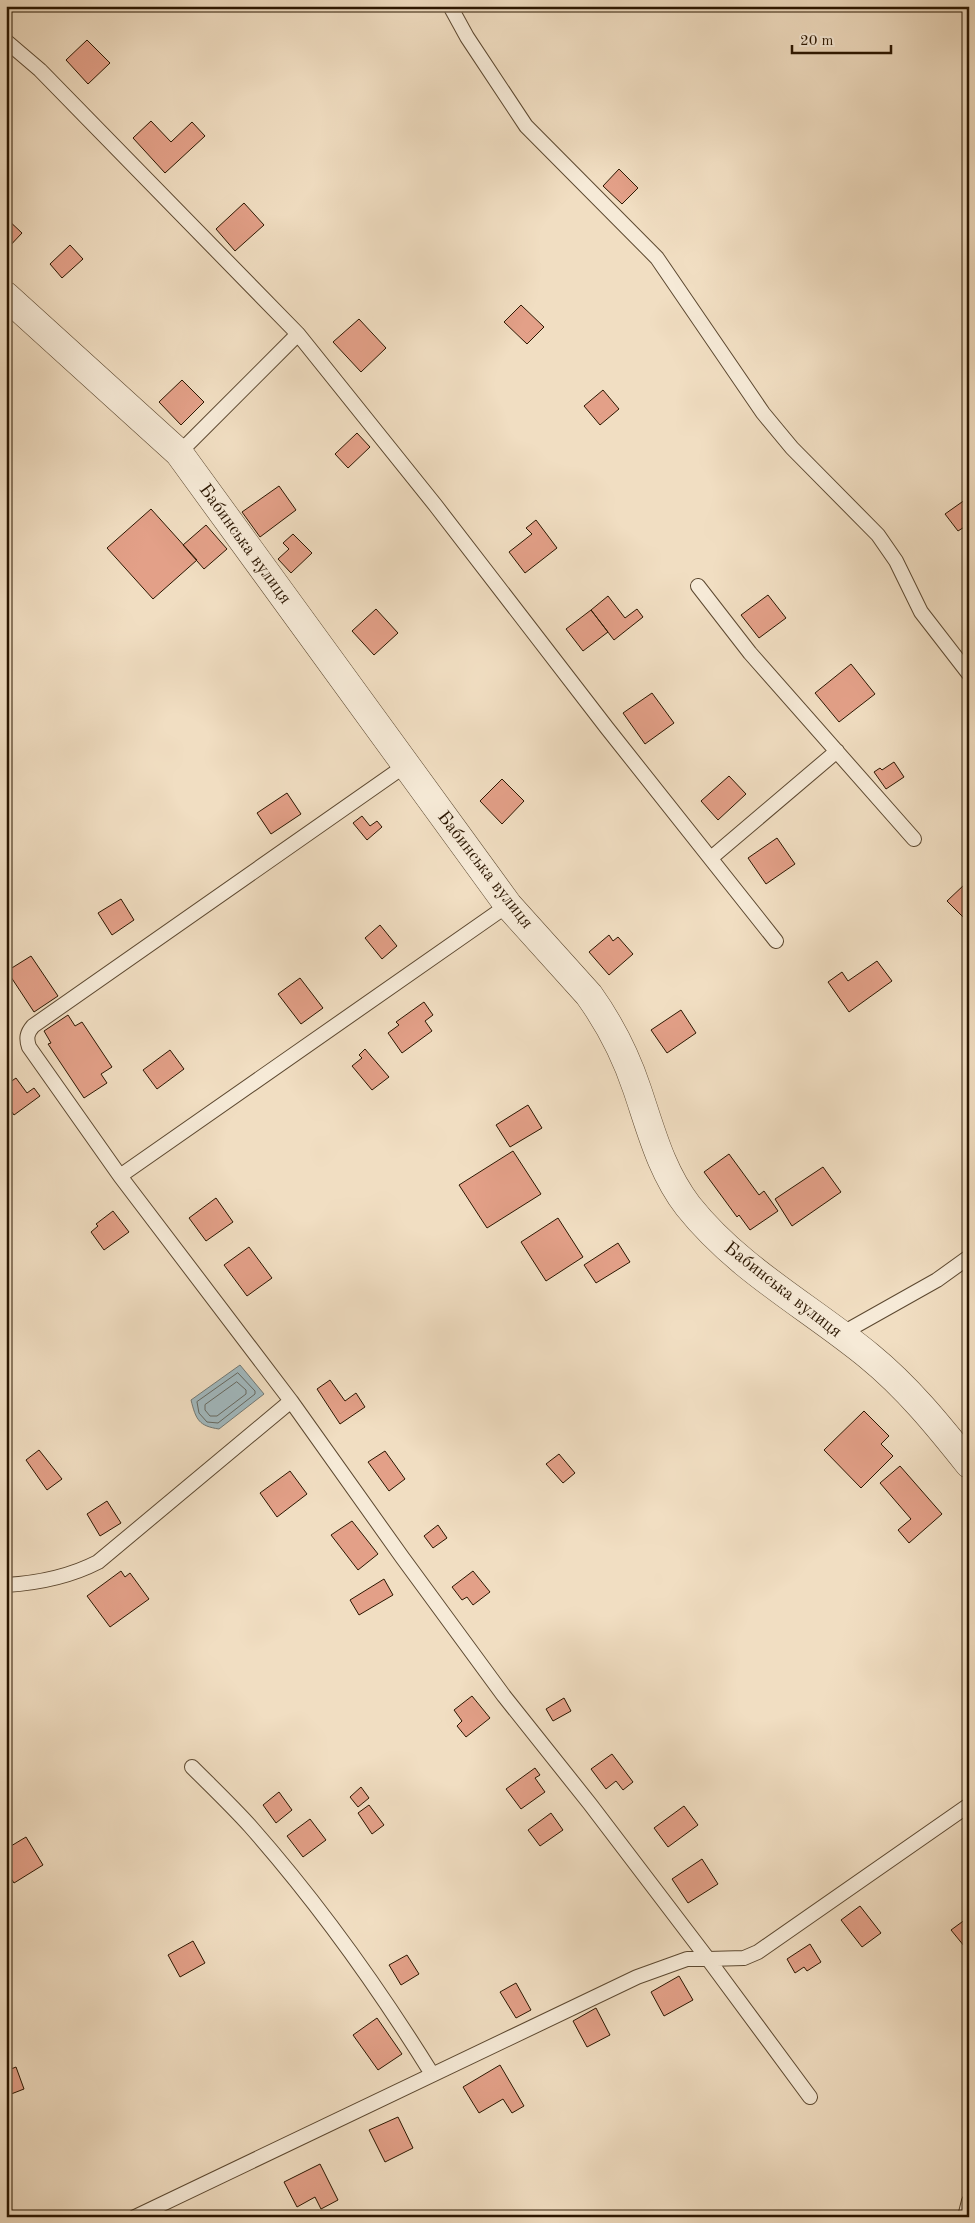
<svg xmlns="http://www.w3.org/2000/svg" width="975" height="2223" font-family="'Old Standard TT',serif">
<rect width="100%" height="100%" fill="#f1dec2"/>
<filter id="stains"><feTurbulence type="fractalNoise" baseFrequency=".004" numOctaves="4"/><feColorMatrix values="0 0 0 0 .2 0 0 0 0 .09 0 0 0 0 .02 0 0 0 .5 -.17"/></filter>
<radialGradient id="worn" r=".72"><stop offset=".6" stop-color="#630" stop-opacity="0"/><stop offset="1" stop-color="#630" stop-opacity=".3"/></radialGradient>
<!-- water -->
<path fill="#a1b9bf" stroke="#727873" d="M240 1365 264 1394 219 1429C199 1426 196 1420 191 1400Z"/>
<g fill="none" stroke-linecap="round" stroke-linejoin="round">
<!-- shore -->
<path stroke="#666860" stroke-width="1" d="M238 1373 255 1391V1394L218 1423 207 1422 199 1413 197 1402Z
M237 1382 246 1390V1394L217 1416H210L205 1410V1405Z"/>
</g>
<!-- building -->
<path fill="#e3a088" stroke="#2b1600" d="M87 40 110 63 88 84 66 60Z
M151 121 171 142 192 122 205 136 165 173 133 138Z
M619 169 638 188 622 204 603 186Z
M244 203 264 225 235 251 216 229Z
M6 218 22 233 6 250Z
M70 245 83 259 62 278 50 264Z
M521 305 544 327 527 344 504 322Z
M359 319 386 348 361 372 333 342Z
M182 380 204 402 181 425 159 402Z
M603 390 619 409 600 425 584 406Z
M357 433 370 447 348 468 335 454Z
M279 486 296 510 260 537 242 512Z
M969 497V524L958 531 945 514Z
M151 509 197 560 153 599 107 548Z
M536 520 557 548 525 573 509 552 532 534 526 528Z
M206 525 227 549 204 569 183 545Z
M293 534 312 553 291 573 278 559 289 549 283 543Z
M768 595 786 618 759 638 741 615Z
M608 596 625 618 637 609 643 617 614 640 591 610Z
M376 609 398 633 374 655 352 631Z
M591 610 608 632 583 651 566 629Z
M851 664 875 694 839 722 815 693Z
M652 693 674 723 645 744 623 713Z
M894 762 904 777 886 789 874 772 880 768 882 770Z
M729 776 746 794 718 820 701 801Z
M502 779 524 801 502 824 480 801Z
M287 793 301 814 271 834 257 813Z
M362 816 370 826 377 821 382 827 367 840 353 823Z
M777 838 795 864 766 884 748 858Z
M965 884 969 888V923L947 901Z
M121 899 134 920 112 935 98 913Z
M380 925 397 946 382 959 365 938Z
M609 935 613 941 618 937 633 954 609 975 589 952Z
M31 956 58 996 34 1012 7 971Z
M877 961 892 981 849 1012 828 982 842 972 848 981Z
M300 978 323 1008 301 1024 278 994Z
M424 1002 433 1015 425 1021 432 1031 402 1053 388 1033 399 1025 396 1022Z
M681 1010 696 1033 667 1053 651 1030Z
M68 1015 75 1026 82 1022 112 1067 101 1074 107 1083 84 1098 48 1044 51 1043 44 1031Z
M365 1049 389 1077 372 1090 352 1066 362 1058 359 1055Z
M170 1050 184 1069 157 1089 143 1070Z
M16 1078 27 1093 34 1088 40 1096 14 1115 6 1104V1085Z
M528 1105 542 1128 510 1147 496 1125Z
M513 1151 541 1194 487 1228 459 1185Z
M729 1154 759 1195 764 1191 778 1211 750 1230 739 1215 737 1217 704 1172Z
M823 1167 841 1192 792 1226 775 1199Z
M216 1198 233 1222 206 1241 189 1218Z
M113 1211 129 1232 104 1250 91 1232 98 1226 96 1224Z
M558 1218 583 1257 546 1281 521 1242Z
M618 1243 630 1262 596 1283 584 1265Z
M249 1247 272 1278 247 1296 224 1265Z
M330 1380 345 1401 356 1393 365 1407 340 1424 317 1389Z
M864 1411 889 1436 881 1444 893 1456 861 1488 824 1450Z
M39 1450 62 1479 47 1490 26 1460Z
M385 1451 405 1479 389 1491 368 1462Z
M559 1454 575 1473 563 1483 546 1464Z
M900 1466 942 1514 909 1543 898 1530 911 1519 880 1483Z
M290 1471 307 1494 277 1517 260 1493Z
M107 1501 121 1523 100 1536 87 1514Z
M352 1521 378 1554 358 1570 331 1535Z
M438 1525 447 1538 433 1548 424 1536Z
M121 1571 125 1577 130 1573 149 1599 110 1627 87 1596Z
M473 1571 490 1592 473 1605 467 1597 462 1600 452 1587Z
M384 1579 393 1595 359 1615 350 1600Z
M472 1696 490 1718 466 1737 457 1726 462 1721 454 1710Z
M564 1698 571 1711 553 1721 546 1709Z
M612 1754 633 1782 623 1790 616 1781 606 1789 591 1769Z
M535 1768 540 1775 535 1778 545 1792 521 1809 506 1789Z
M361 1787 369 1798 358 1807 350 1797Z
M279 1792 292 1810 276 1823 263 1805Z
M369 1805 384 1825 372 1834 358 1813Z
M684 1806 698 1825 668 1847 654 1828Z
M551 1813 563 1830 540 1846 528 1830Z
M310 1819 326 1840 303 1857 287 1836Z
M26 1837 43 1865 14 1883 6 1871V1849Z
M702 1859 718 1884 688 1903 672 1879Z
M860 1906 881 1933 862 1947 841 1920Z
M966 1919 969 1923V1952L951 1930Z
M193 1941 205 1963 180 1977 168 1955Z
M810 1944 821 1962 807 1971 804 1967 795 1973 787 1959Z
M407 1955 419 1974 401 1985 389 1965Z
M679 1976 693 2000 664 2016 651 1992Z
M516 1983 531 2010 516 2018 500 1992Z
M596 2008 610 2035 587 2047 573 2021Z
M377 2018 402 2054 378 2070 353 2035Z
M500 2065 524 2106 512 2113 503 2099 479 2113 463 2087Z
M16 2067 24 2089 6 2096V2071Z
M398 2117 413 2148 385 2162 369 2130Z
M320 2164 338 2200 321 2209 315 2197 297 2207 284 2182Z"/>
<g fill="none" stroke-linecap="round" stroke-linejoin="round">
<defs>
<path id="lane" d="M450 6 467 37 526 126 657 258 763 413 792 448 878 535 896 561 921 612 969 674
M6 41 40 70 298 334 436 506 607 728 776 941
M179 453 298 334
M698 586 750 653 914 839
M711 858 837 751
M120 1176 29 1047C26 1038 27 1033 33 1026L406 765
M841 1334 937 1280 969 1257
M6 1585C39 1583 69 1577 98 1562L291 1401
M192 1767C211 1786 232 1806 250 1826 318 1903 378 1987 432 2074
M810 2097 708 1959 744 1958 758 1952 969 1805
M135 2217 637 1977 687 1959H708L590 1804 504 1696 402 1557 291 1401 120 1176 508 905
M965 2217 969 2201"/>
<path id="street" d="M6 296 179 453 508 905 589 995C609 1023 626 1056 637 1089 651 1130 661 1171 688 1206 738 1269 808 1306 869 1356 907 1387 938 1425 969 1464"/>
</defs>
<!-- lane casing -->
<use href="#lane" stroke="#5c4830" stroke-width="16"/>
<!-- street casing -->
<use href="#street" stroke="#5c4830" stroke-width="29"/>
<!-- lane -->
<use href="#lane" stroke="#f6ead7" stroke-width="14"/>
<!-- street -->
<use href="#street" stroke="#f6ead7" stroke-width="28"/>
</g>
<g text-anchor="middle" dominant-baseline="central" stroke-width="4" stroke-linejoin="round" paint-order="stroke">
<!-- street labels -->
<g font-size="18" fill="#2b1600" stroke="#f6ead7">
<text transform="translate(245 544) rotate(54)">Бабинська вулиця</text>
<text transform="translate(485 870) rotate(52)">Бабинська вулиця</text>
<text transform="translate(783 1290) rotate(38)">Бабинська вулиця</text>
</g>
</g>
<!-- margin -->
<rect width="975" height="2223" fill="none" stroke="#f1dec2" stroke-width="25"/>
<rect x="8" y="8" width="960" height="2208" fill="none" stroke="#2b1600" stroke-width="2.5"/>
<rect x="12" y="12" width="950" height="2198" fill="none" stroke="#2b1600"/>
<!-- scale -->
<path d="M792 45v8h99v-8" fill="none" stroke="#2b1600" stroke-width="2.5"/>
<text x="800" y="45" font-size="15" fill="#2b1600" stroke="#f6ead7" stroke-width="4" paint-order="stroke">20 m</text>
<rect width="100%" height="100%" filter="url(#stains)"/>
<rect width="100%" height="100%" fill="url(#worn)"/>
</svg>
